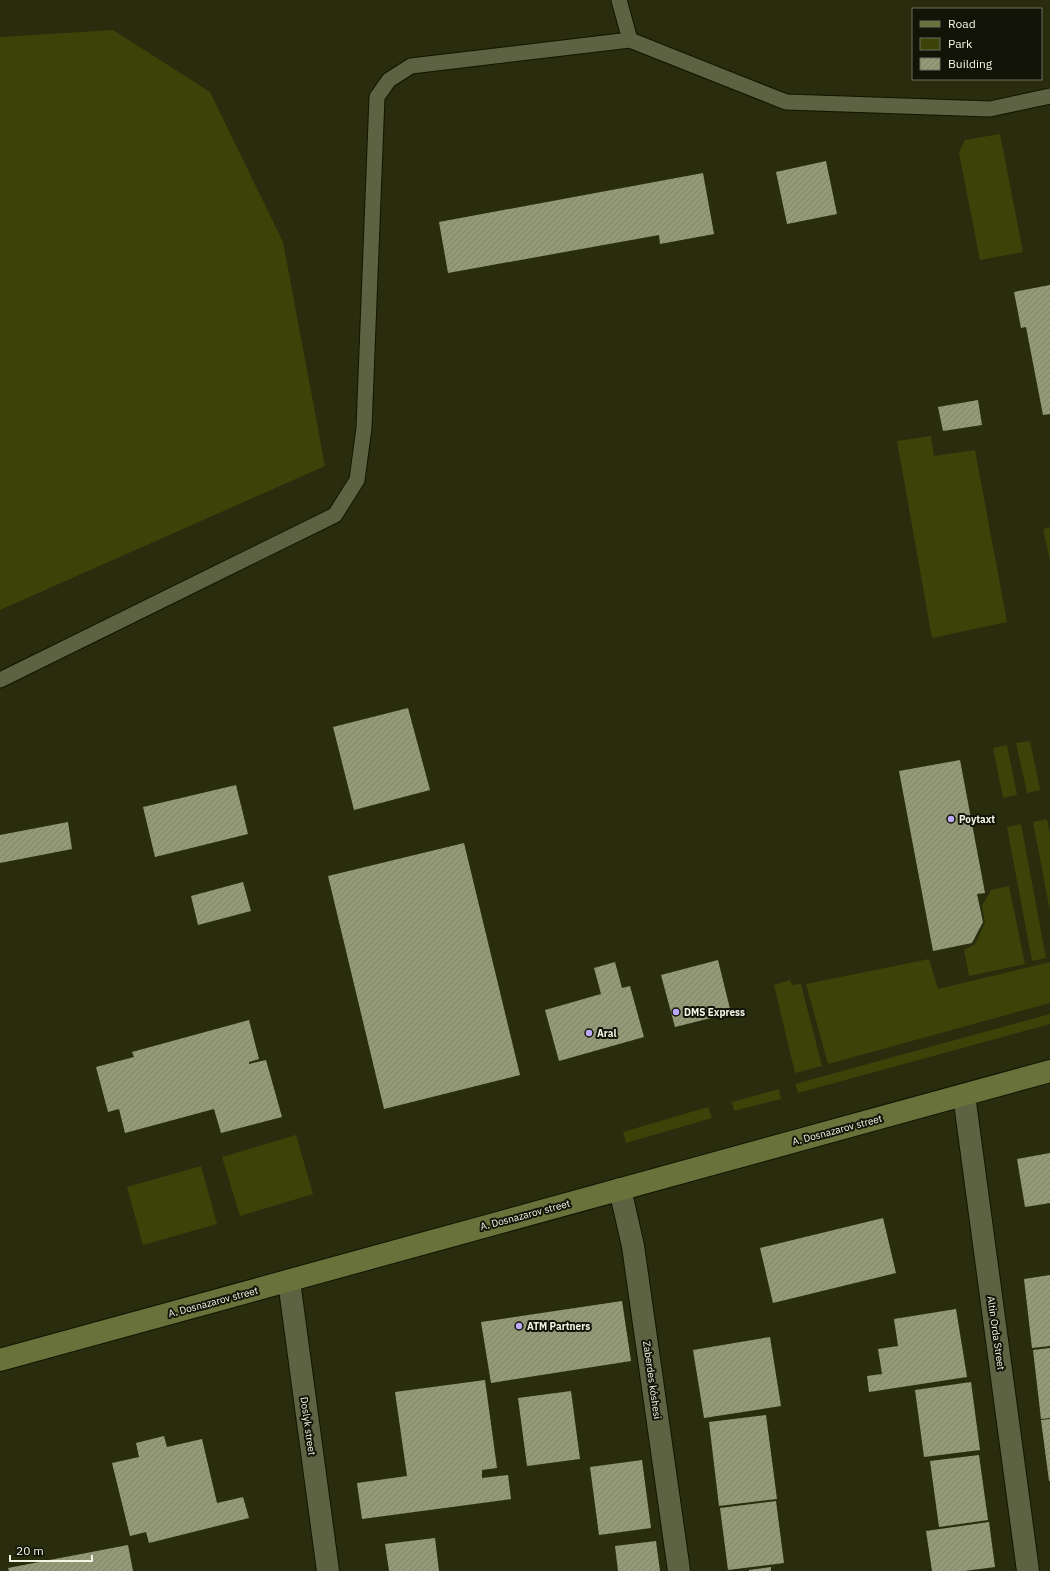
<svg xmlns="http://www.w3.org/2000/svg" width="1050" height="1571" font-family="'IBM Plex Sans',sans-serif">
<defs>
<pattern id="building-hatch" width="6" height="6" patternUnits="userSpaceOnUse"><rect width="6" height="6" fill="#949a78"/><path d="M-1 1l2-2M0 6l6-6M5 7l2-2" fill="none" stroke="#7d8268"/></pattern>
</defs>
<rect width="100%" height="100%" fill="#292d0e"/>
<!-- green -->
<path fill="#3c4308" d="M113 30 210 92 283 242 325 466 0 610V37Z
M1000 134 1023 252 980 260 959 153 965 140Z
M931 436 934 456 975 450 1007 622 932 638 897 441Z
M1050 527V561L1043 529Z
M1030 741 1040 790 1027 793 1016 743Z
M1007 745 1017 795 1003 798 993 748Z
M1047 819 1050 835V911L1033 822Z
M1021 824 1046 958 1032 961 1007 827Z
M1009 886 1025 964 969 976 964 950 975 944 985 923 982 906 991 890Z
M929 959 938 989 1050 962V1003L828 1064 806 984Z
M790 980 792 985 801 984 822 1066 795 1073 774 985Z
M1050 1014V1024L798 1093 795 1084Z
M779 1089 781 1099 734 1111 732 1102Z
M708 1107 712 1118 626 1143 623 1132Z
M296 1135 313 1194 240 1216 222 1157Z
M201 1166 217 1224 143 1245 127 1187Z"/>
<!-- building -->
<path fill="url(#building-hatch)" d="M826 161 837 214 787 224 776 172Z
M703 173 714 234 660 244 659 235 448 273 439 222Z
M1050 285V414L1043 415 1026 327 1021 328 1014 292Z
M978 400 982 425 943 431 938 407Z
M408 708 430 790 354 810 333 727Z
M960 760 985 893 977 894 983 922 972 943 933 951 899 771Z
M236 785 248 834 155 857 143 807Z
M68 822 72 849 0 863V835Z
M464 843 520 1075 384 1109 328 876Z
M243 882 251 911 198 925 191 896Z
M718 960 731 1013 675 1027 661 975Z
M615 962 622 988 630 986 644 1037 559 1061 545 1010 601 994 594 968Z
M249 1020 259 1059 249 1062V1064L266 1060 282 1117 221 1133 214 1109 125 1133 119 1109 108 1112 96 1067 134 1057 132 1052Z
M1050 1153V1203L1025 1207 1017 1159Z
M883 1218 896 1273 773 1303 760 1248Z
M1050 1275V1346L1032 1348 1024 1279Z
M622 1301 631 1361 491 1383 481 1322Z
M956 1309 967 1377 869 1392 867 1376 882 1374 878 1349 898 1346 894 1319Z
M770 1337 781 1406 704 1418 693 1350Z
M1050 1348V1418L1041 1419 1033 1350Z
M485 1380 497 1468 482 1470V1478L508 1475 511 1499 362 1519 357 1483 407 1476 395 1392Z
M971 1382 980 1450 924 1457 915 1390Z
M571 1391 580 1459 527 1466 518 1398Z
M766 1415 777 1499 719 1506 709 1422Z
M1050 1419V1481H1049L1041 1420Z
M164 1436 167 1447 202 1439 217 1503 243 1497 249 1518 149 1543 146 1532 130 1536 112 1463 139 1457 136 1443Z
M979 1455 988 1520 939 1527 930 1461Z
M642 1460 651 1528 599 1535 590 1467Z
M776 1501 784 1563 728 1570 720 1508Z
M989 1522 995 1567 964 1571H932L926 1531Z
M435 1538 439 1571H389L385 1544Z
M656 1541 660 1571H618L615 1546Z
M128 1545 133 1571H9L8 1568Z
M771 1567V1571H749V1570Z"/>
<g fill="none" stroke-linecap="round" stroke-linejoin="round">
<defs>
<path id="service" d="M619 0 630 40 786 102 990 109 1050 96
M0 680 335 515 357 480 364 428 377 97 389 80 411 66 630 40"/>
<path id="minor" d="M964 1095 1028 1571
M620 1189 633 1246 679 1571
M289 1281 328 1571"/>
<path id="secondary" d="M0 1360 1050 1071"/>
</defs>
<!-- service casing -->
<use href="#service" stroke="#121500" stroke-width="17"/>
<!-- minor casing -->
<use href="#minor" stroke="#121500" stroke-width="24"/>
<!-- secondary casing -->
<use href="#secondary" stroke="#121500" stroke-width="24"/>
<!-- service -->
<use href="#service" stroke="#5d6342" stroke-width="15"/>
<!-- minor -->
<use href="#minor" stroke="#5d6342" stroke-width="22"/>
<!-- secondary -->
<use href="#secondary" stroke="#6a723b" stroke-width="22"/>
</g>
<!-- markers -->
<g fill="#bea9f5" stroke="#121407" stroke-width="1.5">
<circle cx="951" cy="819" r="4"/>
<circle cx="676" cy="1012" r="4"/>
<circle cx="589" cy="1033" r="4"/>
<circle cx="519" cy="1326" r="4"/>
</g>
<g text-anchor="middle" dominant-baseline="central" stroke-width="4" stroke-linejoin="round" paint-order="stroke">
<!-- poi labels -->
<g font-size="10" font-weight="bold" fill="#f1f5e3" stroke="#121407" text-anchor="start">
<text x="959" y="819">Poytaxt</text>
<text x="684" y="1012">DMS Express</text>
<text x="597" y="1033">Aral</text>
<text x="527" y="1326">ATM Partners</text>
</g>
<!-- street labels -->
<g font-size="10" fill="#f1f5e3" stroke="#121407">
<text transform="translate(837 1130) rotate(-15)">A. Dosnazarov street</text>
<text transform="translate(525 1215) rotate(-15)">A. Dosnazarov street</text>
<text transform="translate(213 1302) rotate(-15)">A. Dosnazarov street</text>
<text transform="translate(996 1333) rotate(82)">Altin Orda Street</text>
<text transform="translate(652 1380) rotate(82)">Zaberdes kóshesi</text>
<text transform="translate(308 1426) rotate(82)">Doslyk street</text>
</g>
</g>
<!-- legend -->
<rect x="912" y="8" width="130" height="72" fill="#121407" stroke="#6b6e5f"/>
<rect x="920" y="21" width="20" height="6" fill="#6a723b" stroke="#6b6e5f"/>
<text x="948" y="28" font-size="12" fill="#f1f5e3">Road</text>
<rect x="920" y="38" width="20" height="12" fill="#3c4308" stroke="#6b6e5f"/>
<text x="948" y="48" font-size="12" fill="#f1f5e3">Park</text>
<rect x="920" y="58" width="20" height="12" fill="url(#building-hatch)" stroke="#6b6e5f"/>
<text x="948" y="68" font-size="12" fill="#f1f5e3">Building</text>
<!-- scale -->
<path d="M10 1555v6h82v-6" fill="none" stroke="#f1f5e3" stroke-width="2"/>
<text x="16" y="1555" font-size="12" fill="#f1f5e3" stroke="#121407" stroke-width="3" paint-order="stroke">20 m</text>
</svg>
